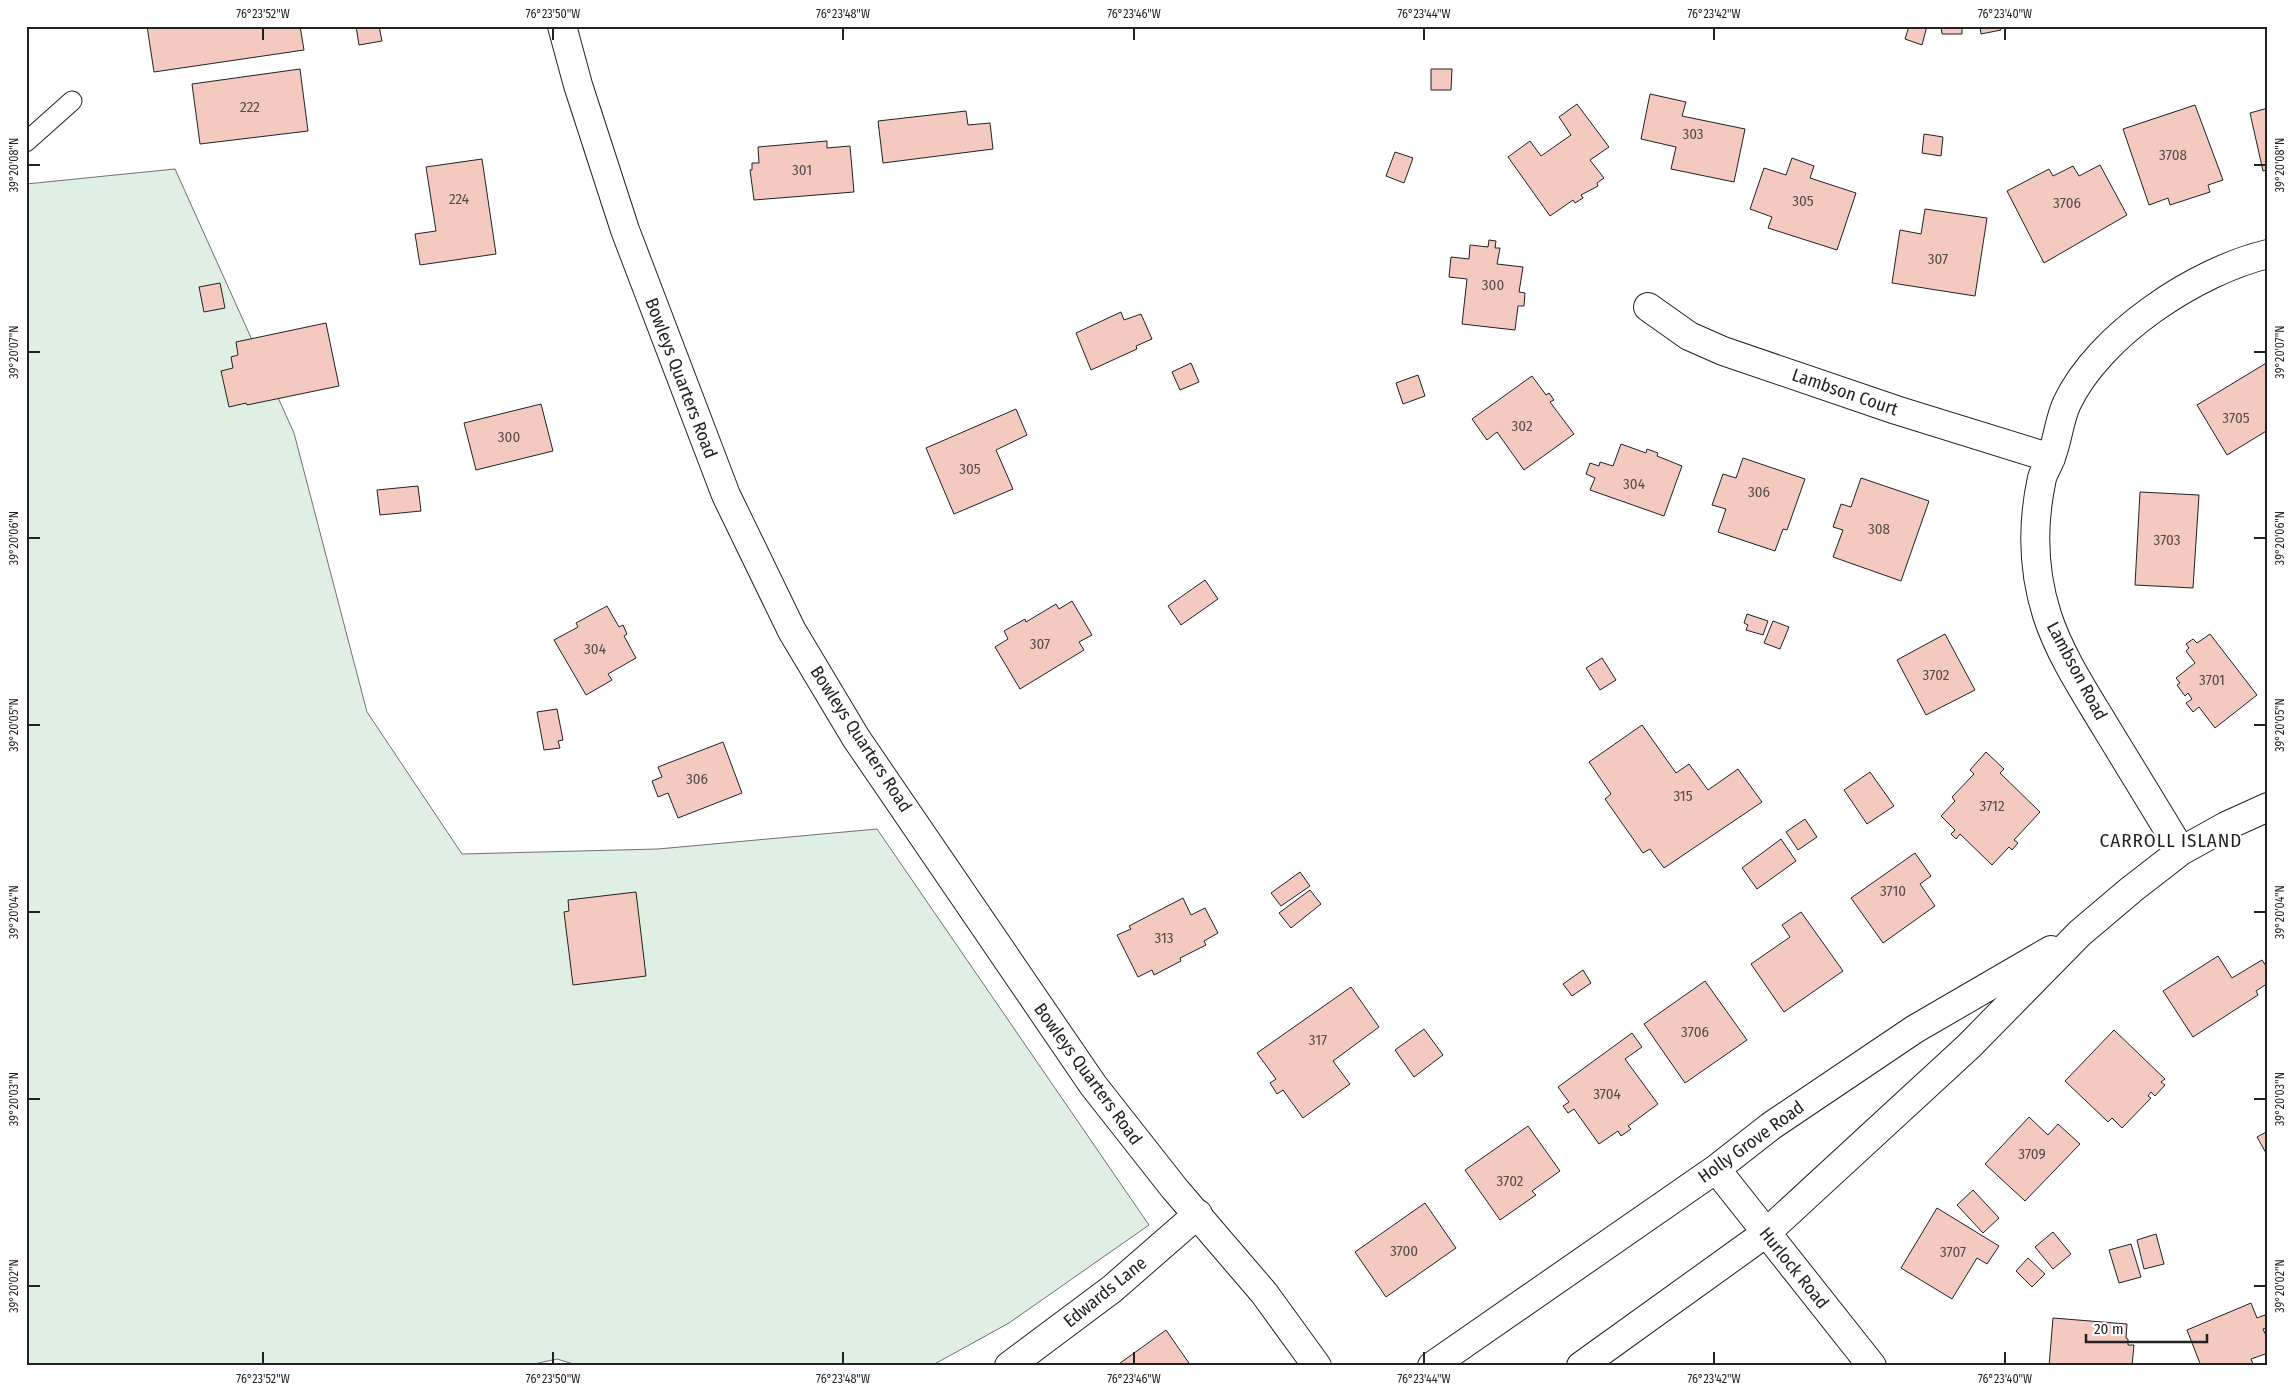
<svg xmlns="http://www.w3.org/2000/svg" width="2294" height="1392" font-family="'Fira Sans Condensed',sans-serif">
<rect width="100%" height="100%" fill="#fff"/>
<!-- green -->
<path fill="#e0efe3" stroke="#6f6f6f" d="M175 169 294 433 367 712 462 854 658 849 877 829 1149 1225 1009 1323 931 1366H580L557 1359 525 1366H26V184Z"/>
<!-- building -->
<path fill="#f3c9c0" stroke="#222" d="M147 26H300L304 50 154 72Z
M356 26H379L382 41 359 45Z
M1909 26H1927L1922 45 1905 39Z
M1941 26H1962V34H1942Z
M1980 26H2000L2001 30 1981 34Z
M300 69 308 131 200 144 192 84Z
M1431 69H1452L1451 90H1431Z
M1650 94 1686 102 1682 116 1745 129 1734 182 1671 169 1676 147 1641 139Z
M1577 104 1609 147 1590 160 1604 178 1597 183 1598 186 1581 195 1583 198 1575 203 1573 200 1550 216 1508 157 1530 141 1541 156 1571 135 1559 117Z
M2195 105 2223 180 2208 185 2210 192 2170 205 2168 198 2149 205 2123 129Z
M2268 108V170L2263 171 2250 113Z
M966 111 968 125 990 123 993 149 883 163 878 121Z
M1924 134 1943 137 1941 156 1922 153Z
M827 141V148L850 146 854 192 754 200 750 170H752V163H759L758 147Z
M1395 152 1413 158 1404 183 1386 176Z
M1792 158 1814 166 1810 178 1856 193 1837 250 1768 228 1772 217 1750 209 1764 168 1786 175Z
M482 159 496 254 420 265 415 234 436 231 426 167Z
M2100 165 2127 215 2044 263 2007 191 2049 169 2053 176 2073 166 2079 176Z
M1925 209 1987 218 1975 296 1892 283 1900 230 1921 234Z
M1489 240 1496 241 1495 248H1500L1497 264 1523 267 1519 292 1525 293 1524 306H1518L1515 330 1462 324 1467 279 1449 277 1451 257 1469 259 1470 245 1488 247Z
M220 283 225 308 204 312 199 287Z
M1121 312 1124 320 1141 314 1152 339 1136 346 1137 349 1091 370 1076 333Z
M326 323 339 386 247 405 246 403 229 407 221 371 233 368 231 357 238 355 236 342Z
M2268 362V430L2227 455 2197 405Z
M1191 363 1199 382 1180 390 1172 372Z
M1418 375 1425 396 1403 404 1396 383Z
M1532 376 1546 395 1549 393 1554 400 1550 402 1574 434 1524 470 1497 432 1487 440 1472 419Z
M541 404 553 451 476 470 464 423Z
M1016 409 1027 435 996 450 1013 489 954 514 926 448Z
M1621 444 1646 453 1647 449 1658 453 1657 456 1682 466 1664 516 1590 490 1595 478 1586 474 1590 463 1599 466 1600 462 1613 466Z
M1743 458 1805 479 1787 530 1783 529 1775 551 1718 532 1726 509 1712 505 1723 474 1736 478Z
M1861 478 1929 501 1901 581 1833 557 1843 530 1833 527 1841 504 1851 507Z
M418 486 421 511 380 515 377 490Z
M2140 492 2199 495 2193 588 2135 585Z
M1205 580 1218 599 1181 625 1168 606Z
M1072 601 1092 635 1079 642 1084 650 1020 689 995 647 1008 639 1004 631 1025 619 1026 622 1056 604 1059 609Z
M607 606 619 627 623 625 627 634 624 636 636 658 608 674 612 680 586 695 554 640 578 627 576 623Z
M1747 614 1768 621 1763 635 1746 630 1748 625 1744 623Z
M1773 621 1789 627 1780 649 1764 643Z
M1945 634 1975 690 1926 715 1897 660Z
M2210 634 2257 695 2215 728 2199 707 2193 712 2186 703 2192 699 2188 693 2185 696 2177 685 2180 683 2176 678 2195 663 2186 651 2189 648 2186 644 2193 639 2197 643Z
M1602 658 1616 680 1600 690 1586 668Z
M557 709 563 740 558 741 560 748 544 750 537 712Z
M1642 725 1676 773 1689 764 1708 790 1738 769 1762 802 1664 868 1650 849 1643 853 1605 799 1611 794 1589 762Z
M723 742 742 793 678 818 668 793 658 797 652 781 662 777 658 767Z
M1986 752 2004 769 2000 773 2040 812 2014 840 2018 843 2012 850 2009 847 1992 865 1960 834 1956 839 1951 834 1955 830 1941 816 1955 801 1952 797 1974 774 1970 770Z
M1870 772 1894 806 1867 824 1844 790Z
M1805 819 1817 837 1798 850 1786 832Z
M1781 839 1796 861 1757 889 1742 868Z
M1915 853 1931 876 1920 884 1935 906 1883 943 1851 898Z
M1300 872 1310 886 1281 906 1271 893Z
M1310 890 1321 904 1291 928 1279 913Z
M636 892 646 976 573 985 564 912 569 911 568 900Z
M1183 898 1191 915 1205 908 1218 933 1204 941 1206 945 1180 958 1181 961 1154 975 1152 970 1138 977 1117 935 1131 929 1129 926Z
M1801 912 1843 971 1784 1012 1751 964 1790 937 1782 925Z
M2218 956 2232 978 2262 960 2268 969V983L2256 991 2258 995 2193 1037 2163 991Z
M1583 970 1591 983 1572 996 1563 984Z
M1705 981 1747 1040 1685 1083 1644 1024Z
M1351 987 1379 1027 1333 1061 1350 1084 1303 1118 1283 1090 1277 1094 1270 1083 1276 1079 1257 1053Z
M1424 1029 1443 1055 1414 1077 1395 1050Z
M2114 1030 2165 1079 2161 1082 2165 1085 2155 1096 2151 1092 2148 1096 2151 1098 2122 1128 2112 1118 2108 1122 2065 1081Z
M1632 1033 1642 1047 1625 1059 1658 1104 1628 1126 1631 1129 1621 1136 1618 1131 1599 1144 1574 1109 1568 1113 1563 1106 1569 1102 1558 1087Z
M2029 1117 2048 1135 2058 1124 2080 1144 2025 1201 1985 1164Z
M1528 1126 1560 1171 1532 1191 1536 1195 1500 1220 1465 1170Z
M2268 1131V1152L2266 1153 2257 1137Z
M1973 1190 1999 1218 1983 1233 1957 1205Z
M1425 1203 1456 1248 1386 1297 1355 1252Z
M1937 1208 1999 1246 1987 1264 1977 1258 1952 1299 1901 1268Z
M2053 1232 2071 1254 2053 1269 2035 1247Z
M2156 1234 2164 1264 2144 1269 2137 1240Z
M2131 1244 2141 1277 2119 1283 2109 1250Z
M2028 1258 2045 1274 2032 1287 2016 1271Z
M2251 1303 2257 1318 2265 1315 2268 1323V1328L2263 1329 2268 1340V1353L2251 1359 2253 1364 2249 1366H2201L2187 1330Z
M2053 1318 2127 1324 2126 1338 2128 1339V1345H2134L2132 1366H2049Z
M1166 1330 1191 1366H1116Z"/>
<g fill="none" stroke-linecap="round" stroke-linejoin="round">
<defs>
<path id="service" d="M26 142 72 101"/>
<path id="minor" d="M1648 307 1689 336 1723 351 1896 410 2051 458
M2181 851C2156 809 2130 767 2105 726 2084 691 2060 655 2047 615 2033 571 2032 524 2042 478 2044 471 2049 464 2051 457 2058 440 2059 420 2067 403 2099 335 2196 271 2268 254
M1716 1169 1872 1366
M1009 1366 1112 1289 1198 1214
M1432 1366 1716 1169 1771 1126 1915 1029 2051 950
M1581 1366 1766 1233 1969 1046 2080 933 2132 889 2181 851 2226 826 2268 807"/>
<path id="tertiary" d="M562 26 578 85 625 230 726 495 792 631 856 738 1093 1085 1174 1188 1264 1293 1317 1366"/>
</defs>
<!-- service casing -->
<use href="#service" stroke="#222" stroke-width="21"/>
<!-- minor casing -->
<use href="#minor" stroke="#222" stroke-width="30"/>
<!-- tertiary casing -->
<use href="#tertiary" stroke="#222" stroke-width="30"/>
<!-- service -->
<use href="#service" stroke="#fff" stroke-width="19"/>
<!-- minor -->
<use href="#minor" stroke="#fff" stroke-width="28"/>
<!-- tertiary -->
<use href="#tertiary" stroke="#fff" stroke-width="28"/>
</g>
<!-- ticks -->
<path fill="none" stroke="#222" stroke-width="2" d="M263 28V40M553 28V40M843 28V40M1134 28V40M1424 28V40M1714 28V40M2005 28V40M28 165H40M2254 165H2266M28 352H40M2254 352H2266M28 538H40M2254 538H2266M28 725H40M2254 725H2266M28 912H40M2254 912H2266M28 1099H40M2254 1099H2266M28 1286H40M2254 1286H2266M263 1352V1364M553 1352V1364M843 1352V1364M1134 1352V1364M1424 1352V1364M1714 1352V1364M2005 1352V1364"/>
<g text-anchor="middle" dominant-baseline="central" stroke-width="4" stroke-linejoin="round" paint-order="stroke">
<!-- number labels -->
<g font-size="15" fill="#564c4a">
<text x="250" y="107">222</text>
<text x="1693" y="134">303</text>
<text x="2173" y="155">3708</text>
<text x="802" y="170">301</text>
<text x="459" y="199">224</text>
<text x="1803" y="201">305</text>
<text x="2067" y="203">3706</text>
<text x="1938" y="259">307</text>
<text x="1493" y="285">300</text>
<text x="2236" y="418">3705</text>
<text x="1522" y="426">302</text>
<text x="509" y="437">300</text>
<text x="970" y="469">305</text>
<text x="1634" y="484">304</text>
<text x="1759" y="492">306</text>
<text x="1879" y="529">308</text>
<text x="2167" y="540">3703</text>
<text x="1040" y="644">307</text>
<text x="595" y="649">304</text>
<text x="1936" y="675">3702</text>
<text x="2212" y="680">3701</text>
<text x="697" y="779">306</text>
<text x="1683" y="796">315</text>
<text x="1992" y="806">3712</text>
<text x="1893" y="891">3710</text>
<text x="1164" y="938">313</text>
<text x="1695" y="1032">3706</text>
<text x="1318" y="1040">317</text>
<text x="1607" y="1094">3704</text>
<text x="2032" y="1154">3709</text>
<text x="1510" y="1181">3702</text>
<text x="1404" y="1251">3700</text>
<text x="1953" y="1252">3707</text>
</g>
<!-- street labels -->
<g font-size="18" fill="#222" stroke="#fff">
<text transform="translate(681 378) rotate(69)">Bowleys Quarters Road</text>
<text transform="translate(1845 392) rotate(19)">Lambson Court</text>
<text transform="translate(2077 671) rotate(62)">Lambson Road</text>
<text transform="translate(861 739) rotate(57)">Bowleys Quarters Road</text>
<text transform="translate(1088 1074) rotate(54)">Bowleys Quarters Road</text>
<text transform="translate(1751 1142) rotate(-36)">Holly Grove Road</text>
<text transform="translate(1794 1268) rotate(51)">Hurlock Road</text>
<text transform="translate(1105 1292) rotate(-39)">Edwards Lane</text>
</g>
<!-- neighbourhood labels -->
<g font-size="19" letter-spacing="1" fill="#222" stroke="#fff">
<text x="2171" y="840">CARROLL ISLAND</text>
</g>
</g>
<!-- border -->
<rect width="2294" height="1392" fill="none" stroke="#ffffff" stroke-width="55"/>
<!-- scale -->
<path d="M2086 1334v8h121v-8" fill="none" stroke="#222222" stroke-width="2.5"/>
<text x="2094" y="1334" font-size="15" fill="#222222" stroke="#ffffff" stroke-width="4" paint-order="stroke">20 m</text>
<rect x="28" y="28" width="2238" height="1336" fill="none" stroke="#222" stroke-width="2"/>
<g font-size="12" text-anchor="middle" fill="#222">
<text x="263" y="18">76°23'52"W</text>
<text x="553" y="18">76°23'50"W</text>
<text x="843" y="18">76°23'48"W</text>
<text x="1134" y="18">76°23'46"W</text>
<text x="1424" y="18">76°23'44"W</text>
<text x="1714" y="18">76°23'42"W</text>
<text x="2005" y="18">76°23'40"W</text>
<text transform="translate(14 165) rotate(-90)" y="4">39°20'08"N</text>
<text transform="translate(2280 165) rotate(-90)" y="4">39°20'08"N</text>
<text transform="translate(14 352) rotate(-90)" y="4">39°20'07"N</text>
<text transform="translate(2280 352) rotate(-90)" y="4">39°20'07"N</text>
<text transform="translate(14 538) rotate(-90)" y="4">39°20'06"N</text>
<text transform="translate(2280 538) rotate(-90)" y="4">39°20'06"N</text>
<text transform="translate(14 725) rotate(-90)" y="4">39°20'05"N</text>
<text transform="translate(2280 725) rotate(-90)" y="4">39°20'05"N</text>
<text transform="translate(14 912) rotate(-90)" y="4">39°20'04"N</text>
<text transform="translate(2280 912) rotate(-90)" y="4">39°20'04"N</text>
<text transform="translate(14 1099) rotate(-90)" y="4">39°20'03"N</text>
<text transform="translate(2280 1099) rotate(-90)" y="4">39°20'03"N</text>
<text transform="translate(14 1286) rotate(-90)" y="4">39°20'02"N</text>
<text transform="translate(2280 1286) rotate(-90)" y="4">39°20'02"N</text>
<text x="263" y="1383">76°23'52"W</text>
<text x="553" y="1383">76°23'50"W</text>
<text x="843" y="1383">76°23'48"W</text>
<text x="1134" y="1383">76°23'46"W</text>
<text x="1424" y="1383">76°23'44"W</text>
<text x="1714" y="1383">76°23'42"W</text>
<text x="2005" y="1383">76°23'40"W</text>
</g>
</svg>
